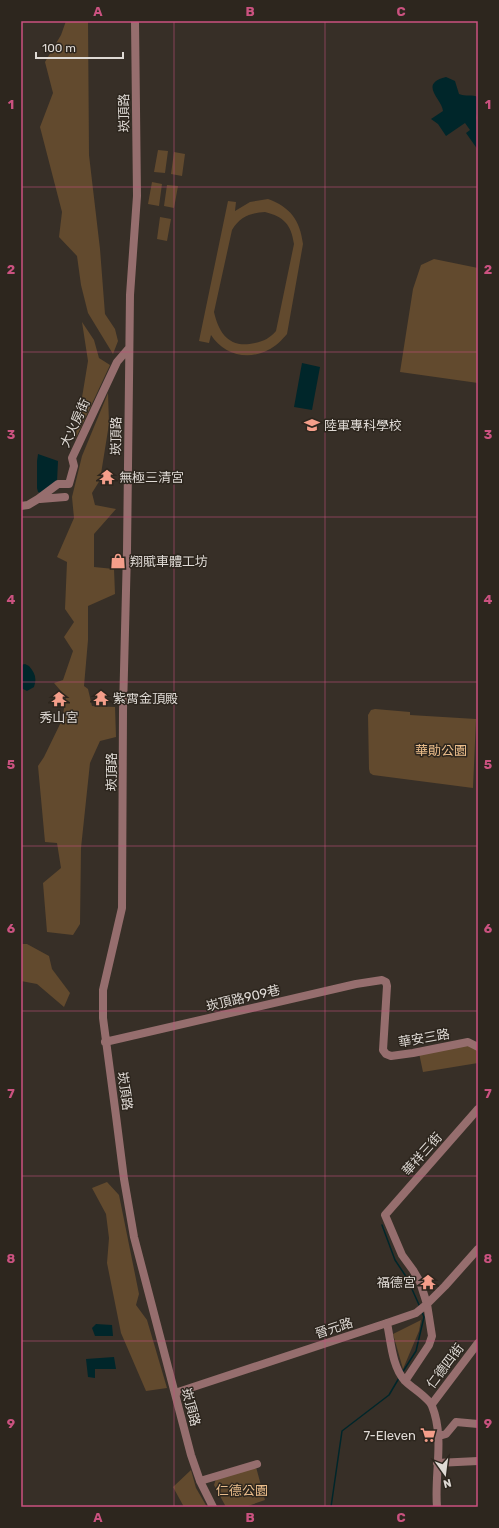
<svg xmlns="http://www.w3.org/2000/svg" width="499" height="1528" font-family="Rubik,'Noto Sans TC',sans-serif">
<rect width="100%" height="100%" fill="#372f27"/>
<!-- green -->
<path fill="#624a2e" fill-rule="evenodd" d="M66 21H88L89 155 100 249 105 314 115 329 118 341 113 354 88 313 81 285 77 256 59 237 62 212 40 127 53 93 45 62 61 35Z
M158 150 168 151 165 173 154 172Z
M174 152 185 154 182 176 171 174Z
M152 182 162 184 159 206 148 204Z
M167 185 178 186 174 208 164 206Z
M268 199C290 207 300 220 303 244L287 334C282 340 275 347 268 350 247 361 223 354 211 335L209 343 199 341 228 201 236 202 235 211 250 202ZM265 212C284 217 291 224 294 244L276 331C270 338 264 341 255 343 230 349 219 334 214 312L232 230C240 217 250 213 265 212Z
M160 217 171 219 167 241 157 239Z
M434 259 478 268V383L400 372 413 289 421 265Z
M82 322 94 340 99 358 110 365 75 440 88 361Z
M108 393 109 424 100 480 92 493 95 505 116 509 94 534V567L114 569 115 594 88 606V640L84 686 88 689 92 706 115 707 116 737 100 741 90 763 81 848 80 924 73 935 47 932 43 883 61 868 57 843 45 842 38 766 44 757 62 720 66 697 54 683 63 680 73 651 64 637 74 622 65 609 67 562 57 557 74 518 72 497 82 456Z
M375 709 410 712V715L476 719 473 788 373 775 370 773 369 769 368 715 371 710Z
M21 944H27L49 956 52 969 70 993 64 1007 37 984 21 981Z
M466 1044 472 1046 478 1051V1063L423 1072 419 1053Z
M107 1182 119 1195 139 1294 136 1305 147 1320 167 1388 146 1391 121 1333 107 1263 109 1238 106 1214 92 1188Z
M421 1320 419 1331 403 1369 393 1334Z
M256 1467 265 1500 245 1507H226L214 1485 216 1479Z
M191 1470 196 1488 207 1507H184L173 1487Z"/>
<!-- water -->
<path fill="#00262a" d="M446 77 455 81 459 94C465 97 473 94 478 97V109L476 118 478 124V150L466 133 470 130 465 123 446 136 438 124 431 119 443 111C442 99 418 84 446 77Z
M302 363 320 367 312 410 294 407Z
M38 454 58 461 57 482 41 493 38 492 37 488V461Z
M25 664 29 666C35 673 37 678 34 687L27 691 21 688V665Z
M96 1324 112 1325 113 1336H95L92 1328Z
M114 1357 116 1369H95V1378L88 1377 86 1359Z"/>
<g fill="none" stroke-linecap="round" stroke-linejoin="round">
<!-- stream -->
<path stroke="#00262a" stroke-width="1.5" d="M382 1225 395 1260 407 1278 420 1307
M402 1373 416 1351 424 1317 422 1312
M331 1507 342 1431 389 1395 399 1378"/>
<!-- minor -->
<path stroke="#966e6e" stroke-width="8" d="M135 21 137 196 130 295 127 551 123 710 122 908 103 990V1018L116 1116 124 1179 134 1237 191 1455 200 1481 213 1507
M40 499 65 497
M21 506 28 505 38 499 58 484H69L74 466 72 458 117 362 129 348
M105 1042 356 984 382 980 386 982 387 986 383 1050 386 1054 391 1056 413 1053 468 1042 478 1047
M387 1323C391 1342 392 1367 405 1381 412 1388 429 1398 432 1406 445 1438 434 1474 437 1507
M405 1381 429 1345 432 1336 427 1304 420 1282 413 1270 402 1255 385 1215 478 1109
M175 1393 387 1323 416 1313 427 1304 445 1286 478 1249
M432 1404 478 1343
M439 1436 446 1434 456 1422 478 1424
M437 1463 478 1461
M200 1481 257 1464"/>
</g>
<!-- grid -->
<path fill="none" stroke="#cb5280" stroke-width="1" stroke-opacity="0.55" d="M174 21V1507M325 21V1507M21 187H478M21 352H478M21 517H478M21 682H478M21 846H478M21 1011H478M21 1176H478M21 1341H478"/>
<!-- icons -->
<defs>
<symbol id="university-bare" viewBox="-9 -9 18 18"><path d="M0-5L7-2L0 1L-7-2ZM-4 1L0 2.5L4 1V4Q0 6-4 4Z" fill="#f49e8a" stroke="#2d261e" stroke-width="2.5" paint-order="stroke"/></symbol>
<symbol id="temple-bare" viewBox="-9 -9 18 18"><path d="M0-6L5-2H3V0L6.5 2.5H4V6H1.5V3h-3V6H-4V2.5H-6.5L-3 0V-2H-5Z" fill="#f49e8a" stroke="#2d261e" stroke-width="2.5" paint-order="stroke"/></symbol>
<symbol id="shop-bare" viewBox="-9 -9 18 18"><path d="M-5-2.5h2.3a2.7 3.5 0 0 1 5.4 0H5L5.5 6h-11ZM-1.5-2.5h3a1.5 2.3 0 0 0-3 0Z" fill="#f49e8a" stroke="#2d261e" stroke-width="2.5" paint-order="stroke"/></symbol>
<symbol id="supermarket-bare" viewBox="-9 -9 18 18"><path d="M-6-5.5h2.5l.6 2H6L4.5 2H-2.5L-4.4-4H-6ZM-1.5 3.2a1.3 1.3 0 1 0 .1 0ZM3 3.2a1.3 1.3 0 1 0 .1 0Z" fill="#f49e8a" stroke="#2d261e" stroke-width="2.5" paint-order="stroke"/></symbol>
</defs>
<g fill-rule="evenodd">
<use href="#university-bare" x="301" y="414" width="22" height="22"/>
<use href="#temple-bare" x="96" y="466" width="22" height="22"/>
<use href="#shop-bare" x="107" y="550" width="22" height="22"/>
<use href="#temple-bare" x="90" y="687" width="22" height="22"/>
<use href="#temple-bare" x="48" y="688" width="22" height="22"/>
<use href="#temple-bare" x="417" y="1271" width="22" height="22"/>
<use href="#supermarket-bare" x="417" y="1424" width="22" height="22"/>
</g>
<g text-anchor="middle" dominant-baseline="central" stroke-width="3" stroke-linejoin="round" paint-order="stroke">
<!-- street labels -->
<g font-size="13" fill="#dfdad5" stroke="#2d261e">
<text transform="translate(124 113) rotate(-91)">崁頂路</text>
<text transform="translate(75 423) rotate(-65)">大火房街</text>
<text transform="translate(116 436) rotate(-89)">崁頂路</text>
<text transform="translate(111 772) rotate(-90)">崁頂路</text>
<text transform="translate(243 998) rotate(-13)">崁頂路909巷</text>
<text transform="translate(424 1038) rotate(-10)">華安三路</text>
<text transform="translate(125 1091) rotate(82)">崁頂路</text>
<text transform="translate(422 1154) rotate(-48)">華祥三街</text>
<text transform="translate(334 1328) rotate(-18)">晉元路</text>
<text transform="translate(445 1366) rotate(-53)">仁德四街</text>
<text transform="translate(191 1407) rotate(75)">崁頂路</text>
</g>
<!-- poi labels -->
<g font-size="13" fill="#dfdad5" stroke="#2d261e" text-anchor="start">
<text x="324" y="425">陸軍專科學校</text>
<text x="119" y="477">無極三清宮</text>
<text x="130" y="561">翔賦車體工坊</text>
<text x="113" y="698">紫霄金頂殿</text>
<text x="59" y="717" text-anchor="middle">秀山宮</text>
<text x="416" y="1282" text-anchor="end">福德宮</text>
<text x="416" y="1435" text-anchor="end">7-Eleven</text>
</g>
<!-- park labels -->
<g font-size="13" fill="#eabd8b" stroke="#2d261e">
<text x="441" y="750">華勛公園</text>
<text x="242" y="1490">仁德公園</text>
</g>
</g>
<!-- border -->
<rect width="499" height="1528" fill="none" stroke="#2d261e" stroke-width="44"/>
<!-- north arrow -->
<g transform="translate(445 1474) rotate(166)" stroke="#2d261e" stroke-width="3" paint-order="stroke">
<path d="M0-3L7 15L0 10L-7 15Z" fill="#dfdad5"/>
<text y="-6" font-size="11" font-weight="bold" text-anchor="middle" fill="#dfdad5">N</text>
</g>
<!-- scale -->
<path d="M36 52v6h87v-6" fill="none" stroke="#dfdad5" stroke-width="2"/>
<text x="42" y="52" font-size="12" fill="#dfdad5" stroke="#2d261e" stroke-width="3" paint-order="stroke">100 m</text>
<rect x="22" y="22" width="455" height="1484" fill="none" stroke="#cb5280" stroke-width="1.5"/>
<g font-size="13" text-anchor="middle" font-weight="bold" fill="#cb5280">
<text x="98" y="16">A</text>
<text x="250" y="16">B</text>
<text x="401" y="16">C</text>
<text x="11" y="109">1</text>
<text x="488" y="109">1</text>
<text x="11" y="274">2</text>
<text x="488" y="274">2</text>
<text x="11" y="439">3</text>
<text x="488" y="439">3</text>
<text x="11" y="604">4</text>
<text x="488" y="604">4</text>
<text x="11" y="769">5</text>
<text x="488" y="769">5</text>
<text x="11" y="933">6</text>
<text x="488" y="933">6</text>
<text x="11" y="1098">7</text>
<text x="488" y="1098">7</text>
<text x="11" y="1263">8</text>
<text x="488" y="1263">8</text>
<text x="11" y="1428">9</text>
<text x="488" y="1428">9</text>
<text x="98" y="1522">A</text>
<text x="250" y="1522">B</text>
<text x="401" y="1522">C</text>
</g>
</svg>
